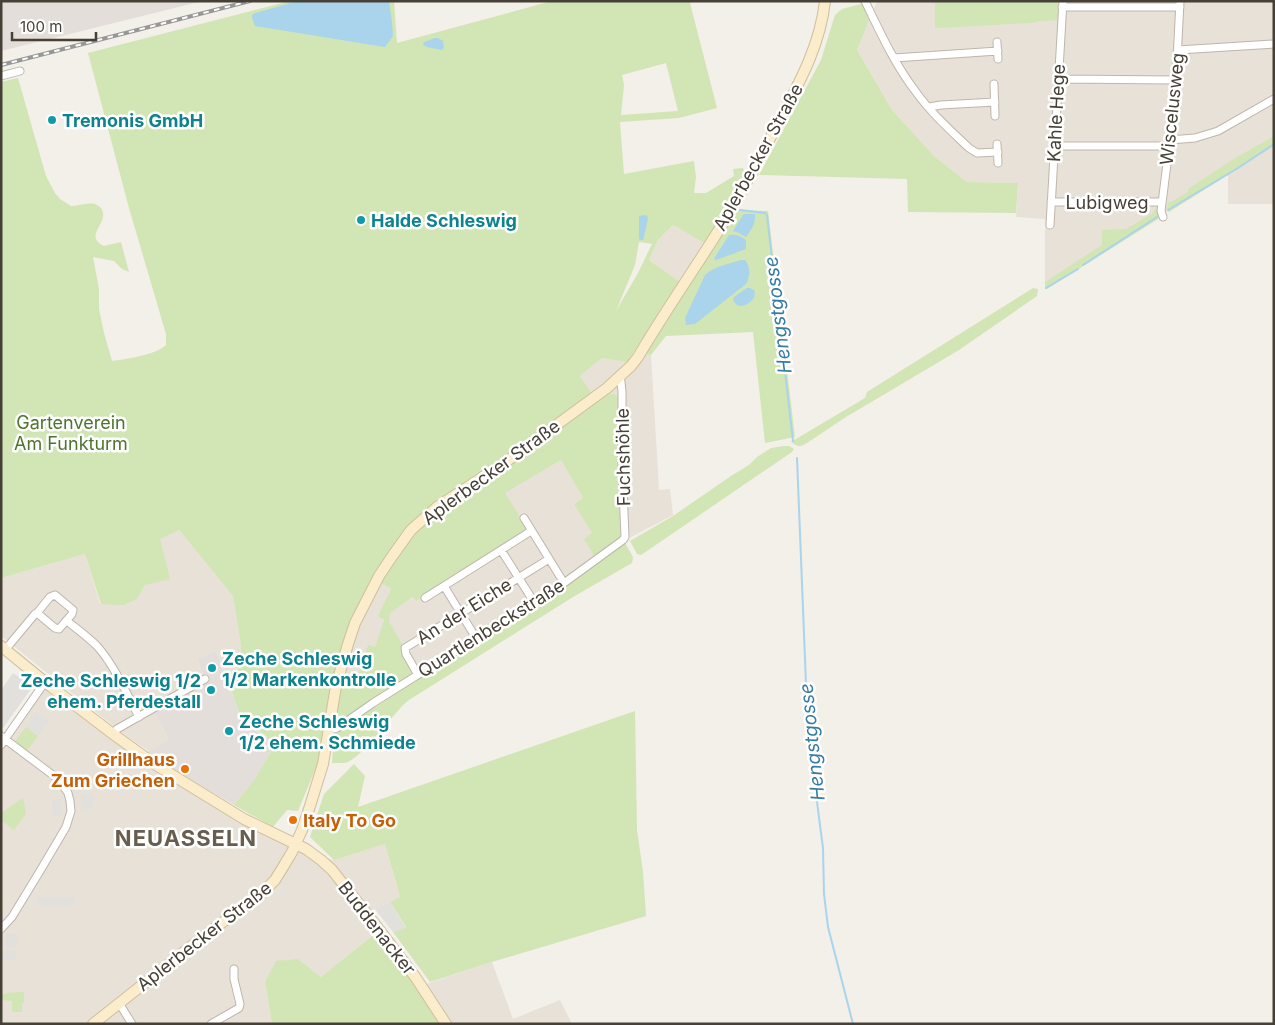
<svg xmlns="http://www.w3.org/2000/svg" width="1275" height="1025" font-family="Inter,sans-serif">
<rect width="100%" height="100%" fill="#f3efe9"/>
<!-- residential -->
<path fill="#e7e1d7" d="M877 1H1274V204H1228V173L1045 287V219L1016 217 1018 183 967 182 934 156 892 110 857 50Z
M673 225 704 243 680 282 649 260 658 240Z
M642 354 651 355 659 490 670 489 673 515 631 537 621 539 619 396 614 394 595 399 580 376 602 358 634 363Z
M561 460 583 498 574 504 593 533 595 557 566 578 415 675 389 621V613L414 597 416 601 529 530 504 493Z
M179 530 233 596 241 646V667L227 679 216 651 197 659 205 679 150 711 154 713 169 739 149 751 135 742 117 729 1 636V578L85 554 100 604 137 599 145 585 160 538Z
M379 582 391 589 379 616 384 620 375 648 368 646 354 687 340 684 363 613Z
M45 684 111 735 314 857 334 860 385 844 400 898 374 908 377 932 321 977 298 959 265 982 272 1024H1V737L5 740Z
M492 962 513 1019 560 1000 572 1024H452L426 984Z"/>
<!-- industrial -->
<path fill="#e3deda" d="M1 1H203L1 51Z
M216 651 239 712 275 744 255 779 234 805 190 779 147 752 169 739 154 713 149 711 205 679 197 659Z"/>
<!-- green -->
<path fill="#d2e5b4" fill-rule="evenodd" d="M290 1H394L397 43 552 1H694L690 3 717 108 679 118 620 122 624 174 694 161 696 177 694 193H706L734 176 733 169 743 168 745 173 721 217 704 243 673 225 658 240 649 260 680 282 627 362 602 358 580 376 594 397 419 522 367 597 330 708 317 765 298 811 287 810 273 827 234 805 255 779 275 744 239 712 227 679 241 667V646L233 596 179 530 160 539 170 579 145 585 137 599 123 605 101 604 85 554 1 578V82L18 78 46 176 55 193 60 199 71 206C78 206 88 202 95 204 97 205 99 206 101 208 111 223 82 235 104 246L121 242 129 272 122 269 114 261 93 257 99 289V309L104 333 112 361C126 359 156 355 166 345V334L129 208 88 53ZM666 63 678 111 621 115 624 85 622 75ZM639 242 652 244 638 273 616 311 635 265Z
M935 1H1059L1058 20 1040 21 1030 23 935 28Z
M861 4 864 5 870 18 857 50 892 110 934 156 967 182 1018 183 1016 213 908 212 907 179 759 175 821 60 835 15 842 9Z
M1274 136V146L1169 212 1167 211 1168 202H1171L1188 192V189L1232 160Z
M1156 208 1159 213 1158 219 1047 289H1045V282L1102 245V230L1126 229 1153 213Z
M734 210 768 211 795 437 765 443 753 332 666 336 651 355 642 354Z
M1033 288 1038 289 1037 296 959 350 846 417 807 443C800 447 798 447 791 442L865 398 867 392Z
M610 394H614L619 396 621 539 595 557 584 539 592 533 574 504 583 498 561 460 505 493 529 531 416 601 413 597 390 613 389 621 403 646 415 675 335 725 333 724 340 684 354 687 368 645 375 647 384 620 378 616 391 589 379 582 419 526 595 399Z
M784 446H789L794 449 792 452 641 555 637 554 630 541 673 516 731 476 749 465 757 457 771 448Z
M625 543 633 557 632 563 573 597 409 700C392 713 362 760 344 763 340 763 336 763 332 763L334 734 477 641 565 587Z
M635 711 637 830 643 872 646 916 492 962 430 982 393 932 406 927 390 902 400 897 385 844 334 860 310 837 324 794 354 764 365 776 358 807Z
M26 727 38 736 27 751 16 743V740Z
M23 798 26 814 14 830 1 820V813Z
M377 932 422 996 439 1024H272L265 982 276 961 298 959 321 977Z
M24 992V1003H22V1012H12V1001L1 1000V994H5V993Z"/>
<!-- parking -->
<path fill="#e2e0dd" d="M13 673 33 686 3 728 1 727V690Z
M36 712 47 719 48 721 38 736 26 727Z
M81 794 94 795 93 809H81Z
M52 799H61V815H52Z
M37 897H73V906L37 905Z
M390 902 406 928 393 932 374 908Z
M6 933H17V947H6Z
M1 951H16V960H1Z"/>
<!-- water -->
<path fill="#a9d4ec" d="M298 1H389L392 22 393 36 385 47 255 26 252 18V15L255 13Z
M435 38H438L443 41 444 48 442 50 427 47 423 45 424 42Z
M745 214H755C756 224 751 230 746 237L739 233 733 231 743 215Z
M646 215 647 216 648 218 644 237 643 240H641L639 239V216Z
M729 235C736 234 741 236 746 240V249L716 260 714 259 715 257Z
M741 260H745C751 267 750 277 746 284L695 324 686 325 685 318 705 275C714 266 729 264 741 260Z
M747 288H750L755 291 754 298C749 305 737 311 733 299L734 297Z"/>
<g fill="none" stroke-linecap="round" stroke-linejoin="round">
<!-- stream -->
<path stroke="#a9d4ec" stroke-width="2" d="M740 210 765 213 767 215 793 441
M1168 210 1238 168 1274 144
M1083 265 1157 217
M1046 288 1078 269
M797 458 807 709 811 756 823 848 824 894 828 927 853 1024"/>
<defs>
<path id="minor" d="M865 1C880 32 895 65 916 92 931 113 950 130 969 148L977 153 998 152
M1062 7H1180
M997 42 998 59
M1178 50 1274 44
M894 58 998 51
M1 76 20 71
M1058 79 1176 80
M994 84 995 116
M929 107 941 105 995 102
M1170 140 1195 138 1218 131 1274 99
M997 144 998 163
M1054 146H1169
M1051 202H1162
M1163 217 1161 211 1170 140 1176 80 1180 1
M1050 225 1063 1
M524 518 564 583
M501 550 534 602
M444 586 476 638
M55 595 73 610 72 614 59 629 55 628 37 613 50 597Z
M425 598 531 531
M67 621C77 629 88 637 97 646 114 665 127 694 139 717
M5 650 35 614 37 613
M418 675 406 654 405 648 549 559
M329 729H333L337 728 373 703 564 583 623 540 625 537 622 466V392L621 382 619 378
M113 734 117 729 205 679
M1 736 58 779 68 793 70 801 71 811 66 827 40 871 12 917 1 929
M1 745 45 682
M119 1003 132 1024
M211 1024 239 1008 240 1004 234 979V969"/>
<path id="secondary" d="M1 646 45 682 113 734 156 765 244 819 306 849 321 860 332 870 378 928 416 978 446 1024
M93 1024 208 933 262 893 275 880 283 867 292 852 302 830 310 806 323 764 336 686 348 644 355 623 379 576 393 555 411 530 437 507 503 464 607 388 631 366 638 357C665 311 696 267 724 222 743 190 760 158 777 125 798 85 820 47 825 1"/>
</defs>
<!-- minor casing -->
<use href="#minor" stroke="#beb6ac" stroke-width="9"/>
<!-- secondary casing -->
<use href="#secondary" stroke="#d0bf9b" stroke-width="12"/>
<!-- minor -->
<use href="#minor" stroke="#fff" stroke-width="7"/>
<!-- secondary -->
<use href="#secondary" stroke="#fbedcb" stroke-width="10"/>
<defs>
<path id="rail" d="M1 65 250 1"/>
</defs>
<!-- rail casing -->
<use href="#rail" stroke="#979797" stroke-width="4"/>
<!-- rail -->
<use href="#rail" stroke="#fff" stroke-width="2" stroke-dasharray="5.5" stroke-linecap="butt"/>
</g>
<!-- markers -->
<g fill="#0f9aa8" stroke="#fff" stroke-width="2">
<circle cx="52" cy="120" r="5"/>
<circle cx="361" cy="220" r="5"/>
<circle cx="212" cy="668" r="5"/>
<circle cx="211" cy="690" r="5"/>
<circle cx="229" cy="731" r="5"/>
</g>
<g fill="#e8710a" stroke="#fff" stroke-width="2">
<circle cx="185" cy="769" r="5"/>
<circle cx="293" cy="820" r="5"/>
</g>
<g text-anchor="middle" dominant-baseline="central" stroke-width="5" stroke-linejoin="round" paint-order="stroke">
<!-- street labels -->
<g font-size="18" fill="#464037" stroke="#fff">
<text transform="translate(1172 109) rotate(-84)">Wiscelusweg</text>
<text transform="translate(1056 113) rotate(-87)">Kahle Hege</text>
<text transform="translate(758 157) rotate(-61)">Aplerbecker Straße</text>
<text x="1107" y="202">Lubigweg</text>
<text transform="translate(623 457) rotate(-91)">Fuchshöhle</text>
<text transform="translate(491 472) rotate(-36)">Aplerbecker Straße</text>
<text transform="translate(464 611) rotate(-32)">An der Eiche</text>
<text transform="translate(491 628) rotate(-32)">Quartlenbeckstraße</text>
<text transform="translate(377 928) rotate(52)">Buddenacker</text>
<text transform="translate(204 936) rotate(-38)">Aplerbecker Straße</text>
</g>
<!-- culture labels -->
<g font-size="18" font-weight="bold" fill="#0d838f" stroke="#fff" text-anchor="start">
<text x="62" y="120">Tremonis GmbH</text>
<text x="371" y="220">Halde Schleswig</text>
<text x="222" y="658">Zeche Schleswig<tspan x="222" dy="21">1/2 Markenkontrolle</tspan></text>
<text x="201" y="680" text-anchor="end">Zeche Schleswig 1/2<tspan x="201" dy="21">ehem. Pferdestall</tspan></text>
<text x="239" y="721">Zeche Schleswig<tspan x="239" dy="21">1/2 ehem. Schmiede</tspan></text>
</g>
<!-- park labels -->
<g font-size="18" fill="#4d752e" stroke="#fff">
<text x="71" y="422">Gartenverein<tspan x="71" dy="21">Am Funkturm</tspan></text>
</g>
<!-- food labels -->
<g font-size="18" font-weight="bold" fill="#c56008" stroke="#fff" text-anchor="end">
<text x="175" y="759">Grillhaus<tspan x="175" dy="21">Zum Griechen</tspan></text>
<text x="303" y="820" text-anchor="start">Italy To Go</text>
</g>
<!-- water labels -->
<g font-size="19" font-style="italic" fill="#357ba4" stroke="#fff">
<text transform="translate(778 315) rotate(-97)">Hengstgosse</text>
<text transform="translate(812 742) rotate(-96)">Hengstgosse</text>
</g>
<!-- district labels -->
<g font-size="22" font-weight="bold" letter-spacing="1" fill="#685d4f" stroke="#fff">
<text x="186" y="838">NEUASSELN</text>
</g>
</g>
<!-- border -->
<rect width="1275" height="1025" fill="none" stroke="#464037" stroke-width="5"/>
<!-- scale -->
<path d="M12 32v8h84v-8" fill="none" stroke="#464037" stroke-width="2.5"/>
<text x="20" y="32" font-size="15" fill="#464037" stroke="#ffffff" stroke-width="4" paint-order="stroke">100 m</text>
</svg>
